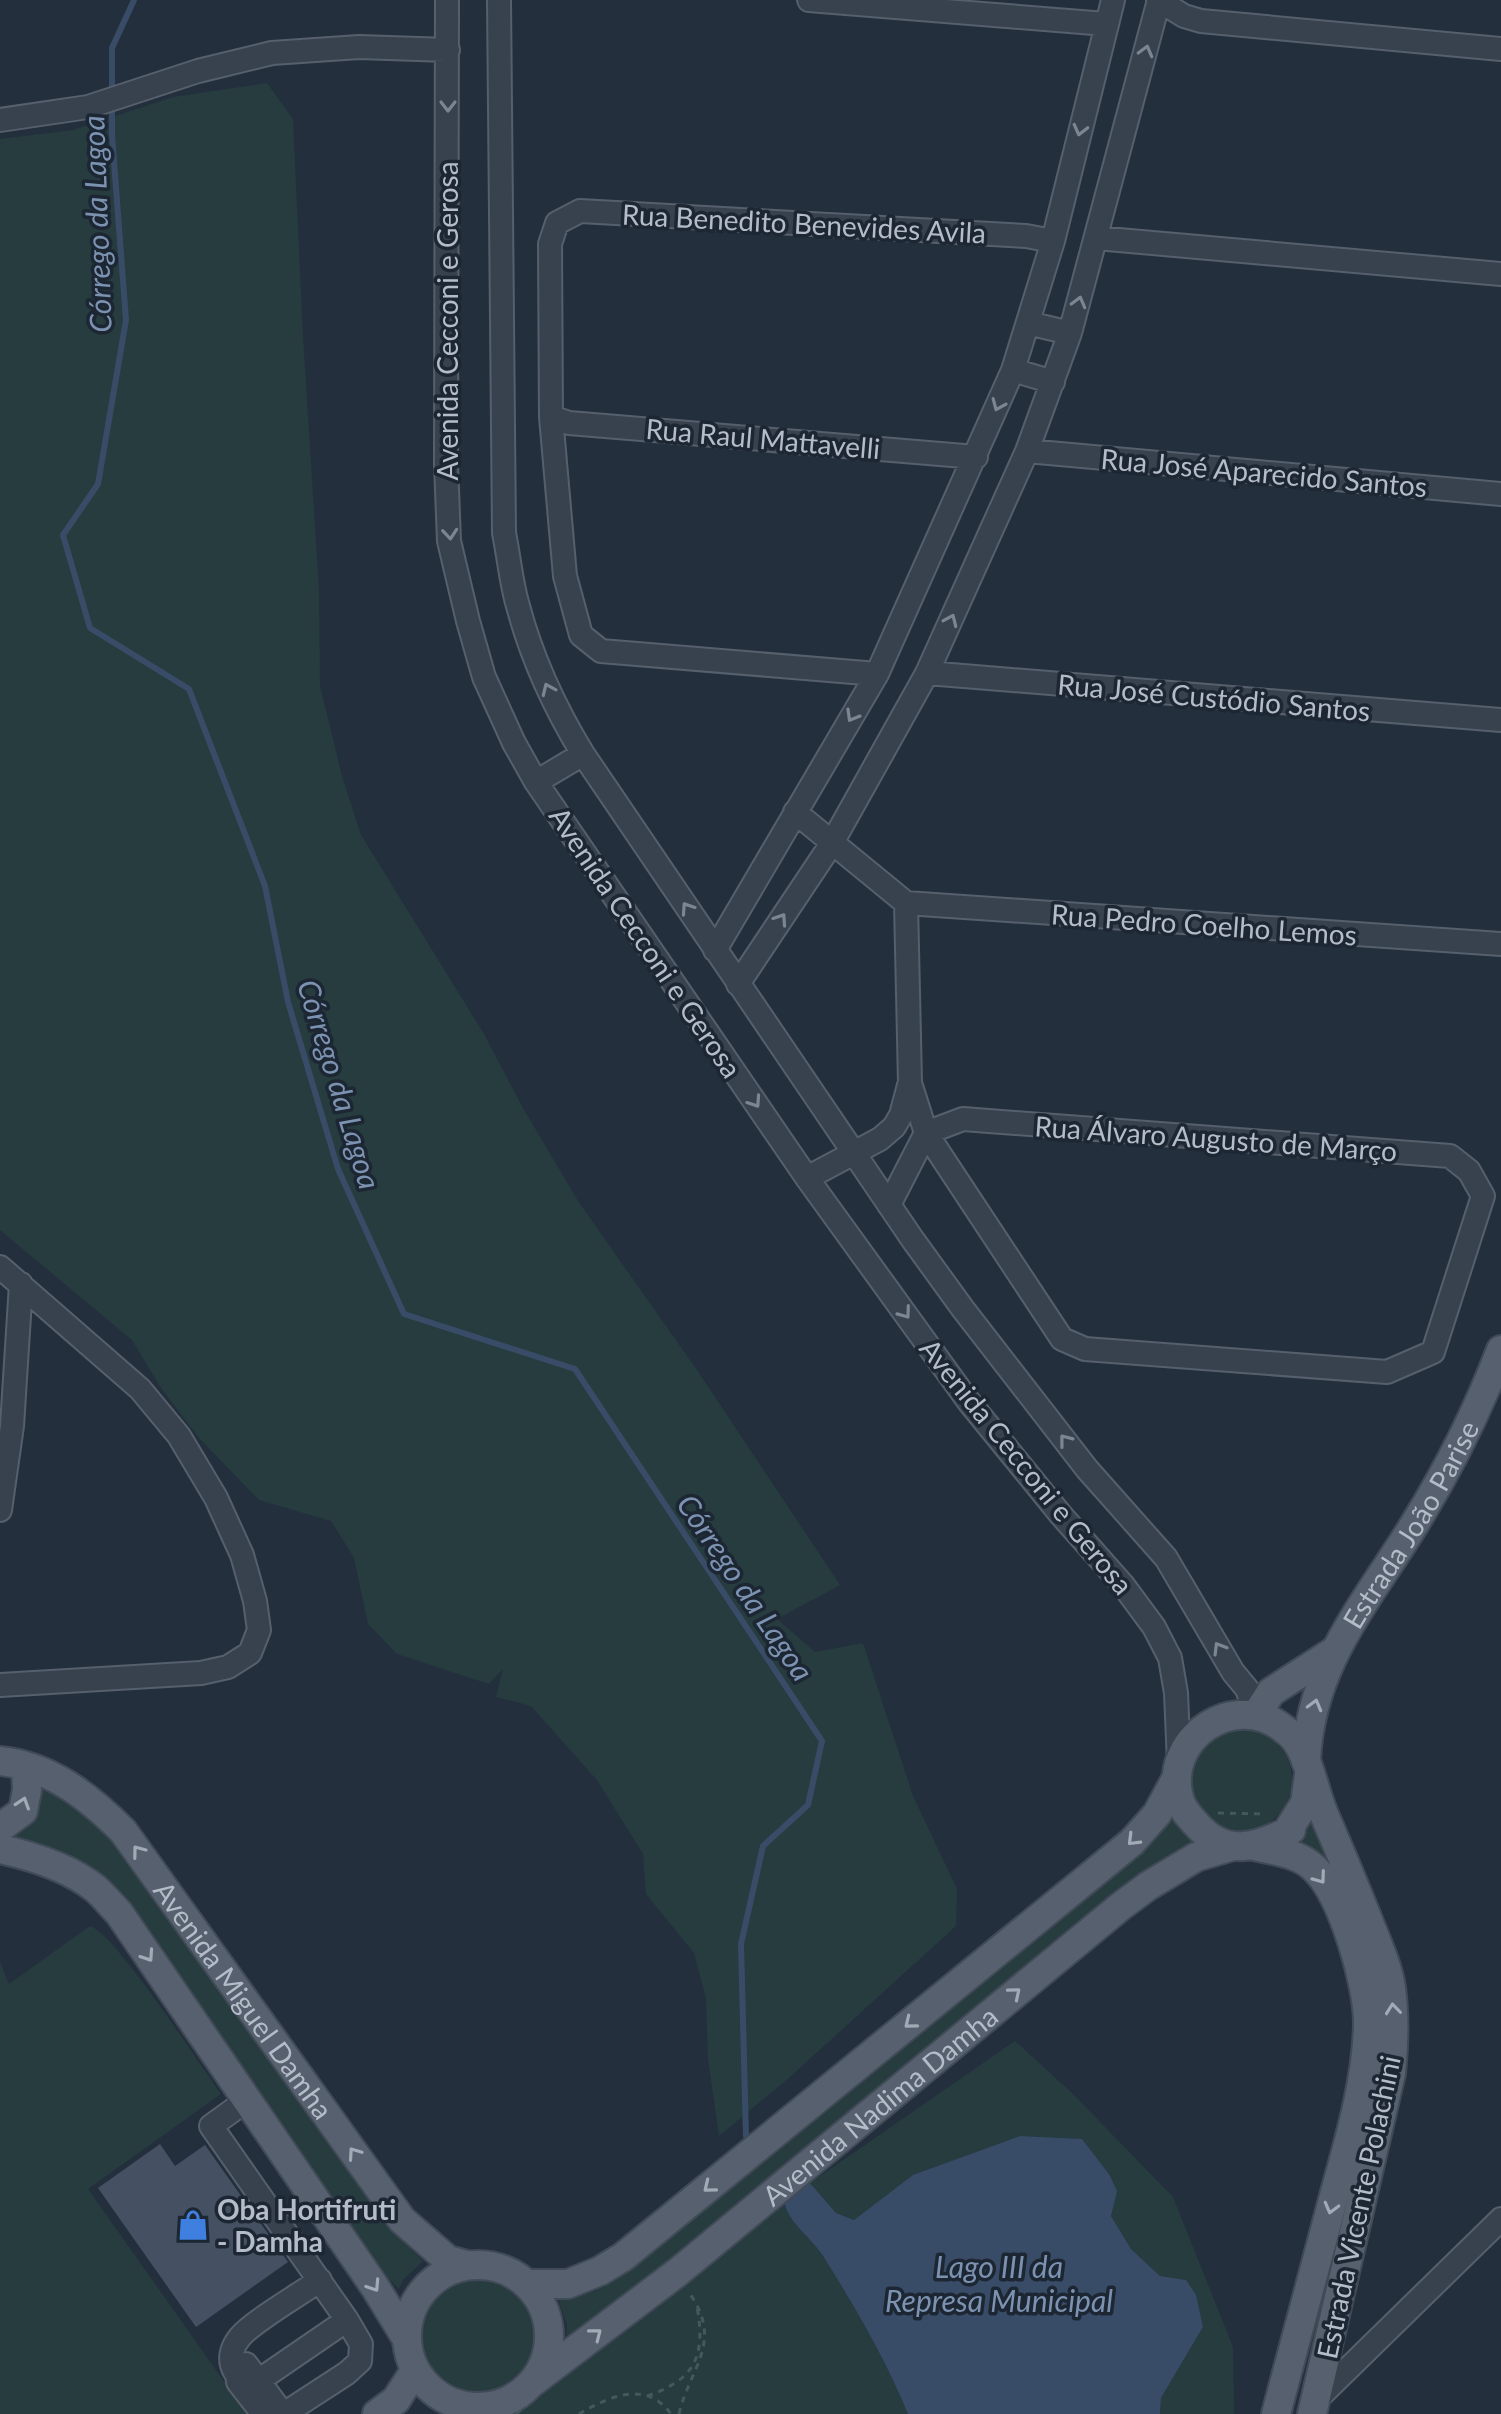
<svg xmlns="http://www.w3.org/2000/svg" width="1501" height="2414" font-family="Lato,sans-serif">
<rect width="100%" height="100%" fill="#242f3e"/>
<!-- green -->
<path fill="#263c3f" d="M267 83 293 119 303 337 319 590 320 686 342 776 361 835 484 1034 523 1108 578 1201 699 1373 840 1585 777 1619 815 1652 863 1643 913 1796 957 1889 956 1926 791 2076 719 2136 708 2059 706 1999 694 1953 646 1894 643 1854 597 1780 531 1706 496 1697 503 1669 489 1684 397 1654 368 1624 354 1558 331 1521 259 1500 199 1438 161 1388 132 1340 0 1230V139L73 130 173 97Z
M1190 1780a51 51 0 1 1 102 0a51 51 0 1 1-102 0Z
M40 1785 102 1822 145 1880 391 2230 423 2261 403 2280 399 2289 388 2278 271 2112 75 1861 14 1837 30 1823Z
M1171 1809 1191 1839 1200 1844 1161 1861 1107 1902 894 2080 570 2342 566 2341 567 2325 557 2295 596 2291 615 2281 994 1972Z
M1312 1821 1331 1866 1320 1867 1289 1847Z
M90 1926C116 1934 200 2065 221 2094L88 2189 247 2414H0V1962L9 1984Z
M1015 2041 1072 2093 1173 2197 1233 2347 1234 2414H1160L1161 2398 1203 2327 1186 2280 1160 2276 1131 2249 1111 2216 1116 2191 1109 2174 1082 2139 1020 2136 914 2175 854 2220 836 2213 810 2183Z
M784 2202C789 2224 811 2237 823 2256 855 2307 885 2358 908 2414H516Z
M422 2335a58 58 0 1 1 116 0a58 58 0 1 1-116 0Z"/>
<!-- water -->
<path fill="#394c67" d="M1020 2136 1082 2139 1109 2174 1117 2191 1111 2216 1131 2249 1160 2276 1186 2280 1196 2295 1203 2327 1161 2398 1160 2414H908C885 2358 855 2307 823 2256 811 2237 789 2224 784 2202L810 2183 836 2213 854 2220 913 2175Z"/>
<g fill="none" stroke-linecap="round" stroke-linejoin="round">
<!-- stream -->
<path stroke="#394c67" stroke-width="6" d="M134 0 112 48V135L126 320 98 484 63 535 90 628 189 689 265 886 288 1002 338 1169 404 1314 575 1369 822 1741 808 1805 763 1846 741 1944 746 2136"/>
</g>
<!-- building -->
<path fill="#455162" d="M160 2144 175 2166 205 2145 288 2262 196 2327 98 2188Z"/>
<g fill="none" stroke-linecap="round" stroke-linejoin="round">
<defs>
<path id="minor" d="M447 0 446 464 449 541 468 621 484 677 514 743 536 782 807 1178 969 1402 1061 1515 1123 1585 1154 1627 1170 1658 1176 1693 1179 1763
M499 0 504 533C509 557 511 583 518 606 532 659 555 708 583 754L913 1240 963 1309 1087 1469 1166 1558 1233 1672 1247 1689 1256 1715
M809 0 1106 24
M1158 0 1184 16 1201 21 1501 49
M0 120 88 107 198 71 272 53 359 47 448 50
M1096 238 1501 274
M1028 323 1070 333
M1013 370 1053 382
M551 417 569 423 976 457
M1027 451 1501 494
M927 673 1501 720
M877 674 601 651 581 635 565 576 551 417 550 244 557 223 580 211 1026 236 1053 241
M536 782 583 754
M795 812 906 903 910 1083 926 1133 1062 1339 1085 1349 1387 1372 1433 1352 1483 1196 1469 1171 1450 1156 963 1119 926 1133 889 1205
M906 903 1501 944
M715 950 877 674 1013 370 1053 241 1113 0
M738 984 832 843 927 673 1027 451 1070 333 1159 0
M807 1178 880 1139 894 1127 901 1115 909 1085
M0 1267 140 1389 179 1436 216 1498 242 1555 255 1601 259 1630 250 1653 228 1667 201 1673 0 1685
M0 1510 12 1426 21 1284
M247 2100 211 2126 347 2320 361 2344 360 2361 347 2373 284 2414
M235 2372C228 2360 231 2348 240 2337 252 2322 302 2293 320 2280
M258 2381 347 2320
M1315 2401 1501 2219
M263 2414 238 2382 236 2368 246 2364 283 2414"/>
<g id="major">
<path d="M1256 1715 1271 1692 1333 1652"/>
<path id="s1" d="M0 1761C50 1766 89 1797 123 1831L402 2220 448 2260 466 2265"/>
<path id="s2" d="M1306 1761C1310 1665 1366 1603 1414 1525 1448 1470 1478 1410 1501 1350"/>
<path d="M1309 1775 1305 1803 1290 1827 1291 1830C1257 1847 1226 1858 1197 1825 1190 1817 1184 1812 1180 1801 1160 1739 1236 1688 1285 1730 1292 1735 1297 1741 1301 1749 1310 1766 1315 1792 1323 1812 1339 1849 1355 1887 1370 1925 1378 1945 1388 1967 1391 1988 1395 2018 1394 2044 1391 2073L1312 2414"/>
<path d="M0 1828 23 1811 27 1790 26 1767"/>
<path d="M1254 1846C1275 1851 1299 1853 1315 1869 1343 1896 1368 1984 1368 2023 1367 2081 1349 2141 1334 2196 1315 2269 1295 2341 1276 2414"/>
<path d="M0 1849C32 1856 70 1868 96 1889 104 1896 111 1905 119 1913L375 2287 405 2336"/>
<circle cx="478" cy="2336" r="71"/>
<path d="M527 2284H568L600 2271 623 2257 1132 1842 1157 1814 1177 1777"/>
<path id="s3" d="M534 2381 678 2272 1121 1906 1148 1886 1196 1857 1233 1846"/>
<path d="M377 2414 396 2400 414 2372"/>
</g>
</defs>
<!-- minor casing -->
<use href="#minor" stroke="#565f6c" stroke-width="26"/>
<!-- major casing -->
<use href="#major" stroke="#414a57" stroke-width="32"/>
<!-- path -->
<path stroke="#44595c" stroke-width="3" stroke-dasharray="6 6" stroke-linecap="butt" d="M1218 1813 1266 1814
M647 2396C695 2380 706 2356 697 2307
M516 2414 527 2405
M579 2414C608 2397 646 2379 671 2414
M679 2414C689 2369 724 2343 690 2294"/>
<!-- minor -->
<use href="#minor" stroke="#38414e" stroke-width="22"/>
<!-- major -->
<use href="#major" stroke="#56606e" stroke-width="28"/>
</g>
<!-- one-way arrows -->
<defs><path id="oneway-chevron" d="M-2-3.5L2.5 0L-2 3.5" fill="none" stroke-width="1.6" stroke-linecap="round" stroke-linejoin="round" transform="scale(2)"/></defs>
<g stroke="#7c8592">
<use href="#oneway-chevron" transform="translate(1146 51) rotate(-75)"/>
<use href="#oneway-chevron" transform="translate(448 106) rotate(90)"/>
<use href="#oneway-chevron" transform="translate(1080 130) rotate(104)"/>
<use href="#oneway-chevron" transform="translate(1079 302) rotate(-75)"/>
<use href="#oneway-chevron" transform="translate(998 405) rotate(113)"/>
<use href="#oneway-chevron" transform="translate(450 534) rotate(85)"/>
<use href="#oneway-chevron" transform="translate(951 620) rotate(-66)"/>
<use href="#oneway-chevron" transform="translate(548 689) rotate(-114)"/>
<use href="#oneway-chevron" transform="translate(852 716) rotate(120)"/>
<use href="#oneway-chevron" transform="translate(687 908) rotate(-124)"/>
<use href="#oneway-chevron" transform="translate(781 919) rotate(-56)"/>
<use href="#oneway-chevron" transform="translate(755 1102) rotate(56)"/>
<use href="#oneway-chevron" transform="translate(905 1313) rotate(54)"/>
<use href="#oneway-chevron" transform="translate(1065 1440) rotate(-128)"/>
<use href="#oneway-chevron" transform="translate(1219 1648) rotate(-121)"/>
</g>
<g stroke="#a1aab7">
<use href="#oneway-chevron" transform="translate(1315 1705) rotate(-75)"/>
<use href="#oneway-chevron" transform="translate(23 1803) rotate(-72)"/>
<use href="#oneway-chevron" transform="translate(1133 1840) rotate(135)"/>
<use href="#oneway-chevron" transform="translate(138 1851) rotate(-127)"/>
<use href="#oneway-chevron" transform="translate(1320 1878) rotate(54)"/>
<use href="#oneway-chevron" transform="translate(148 1956) rotate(56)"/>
<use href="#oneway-chevron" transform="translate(1015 1993) rotate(-40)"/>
<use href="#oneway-chevron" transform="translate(1393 2009) rotate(-96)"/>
<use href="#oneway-chevron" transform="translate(910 2023) rotate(141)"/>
<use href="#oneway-chevron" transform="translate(354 2153) rotate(-125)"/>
<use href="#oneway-chevron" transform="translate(709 2187) rotate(141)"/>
<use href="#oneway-chevron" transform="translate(1331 2208) rotate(105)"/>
<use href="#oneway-chevron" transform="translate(374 2286) rotate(57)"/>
<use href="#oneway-chevron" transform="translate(596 2334) rotate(-38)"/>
</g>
<!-- icons -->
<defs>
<symbol id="shop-bare" viewBox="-9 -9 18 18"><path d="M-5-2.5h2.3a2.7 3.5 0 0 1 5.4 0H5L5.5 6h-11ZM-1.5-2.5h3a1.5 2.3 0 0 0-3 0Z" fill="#3f7fe0" stroke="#1d2633" stroke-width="2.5" paint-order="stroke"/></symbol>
</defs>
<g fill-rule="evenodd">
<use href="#shop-bare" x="171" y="2203" width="44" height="44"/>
</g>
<g text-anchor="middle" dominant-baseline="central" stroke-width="7" stroke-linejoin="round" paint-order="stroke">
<!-- street labels -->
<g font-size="28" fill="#b4bcc9" stroke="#1d2633">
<text transform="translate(804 223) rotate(3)">Rua Benedito Benevides Avila</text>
<text transform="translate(447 321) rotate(-90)">Avenida Cecconi e Gerosa</text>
<text transform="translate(763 438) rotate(5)">Rua Raul Mattavelli</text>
<text transform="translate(1264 472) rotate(5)">Rua José Aparecido Santos</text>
<text transform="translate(1214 697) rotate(5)">Rua José Custódio Santos</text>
<text transform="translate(1204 924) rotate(4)">Rua Pedro Coelho Lemos</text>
<text transform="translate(646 942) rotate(56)">Avenida Cecconi e Gerosa</text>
<text transform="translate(1216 1138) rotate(4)">Rua Álvaro Augusto de Março</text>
<text transform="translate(1027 1466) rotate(51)">Avenida Cecconi e Gerosa</text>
<text stroke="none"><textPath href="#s2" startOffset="262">Estrada João Parise</textPath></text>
<text stroke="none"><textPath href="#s1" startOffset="352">Avenida Miguel Damha</textPath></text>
<text stroke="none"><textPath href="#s3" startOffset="442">Avenida Nadima Damha</textPath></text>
<text transform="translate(1358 2207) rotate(-78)">Estrada Vicente Polachini</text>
</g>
<!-- poi labels -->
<g font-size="28" font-weight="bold" fill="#b4bcc9" stroke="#1d2633" text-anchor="start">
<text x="217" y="2209">Oba Hortifruti<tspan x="217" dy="32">- Damha</tspan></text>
</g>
<!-- water labels -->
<g font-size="30" font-style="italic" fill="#7c92b1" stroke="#1d2633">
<text transform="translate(96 224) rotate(-92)">Córrego da Lagoa</text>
<text transform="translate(340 1084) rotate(73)">Córrego da Lagoa</text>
<text transform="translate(746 1587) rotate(56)">Córrego da Lagoa</text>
<text x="999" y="2266">Lago III da<tspan x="999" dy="34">Represa Municipal</tspan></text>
</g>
</g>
</svg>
